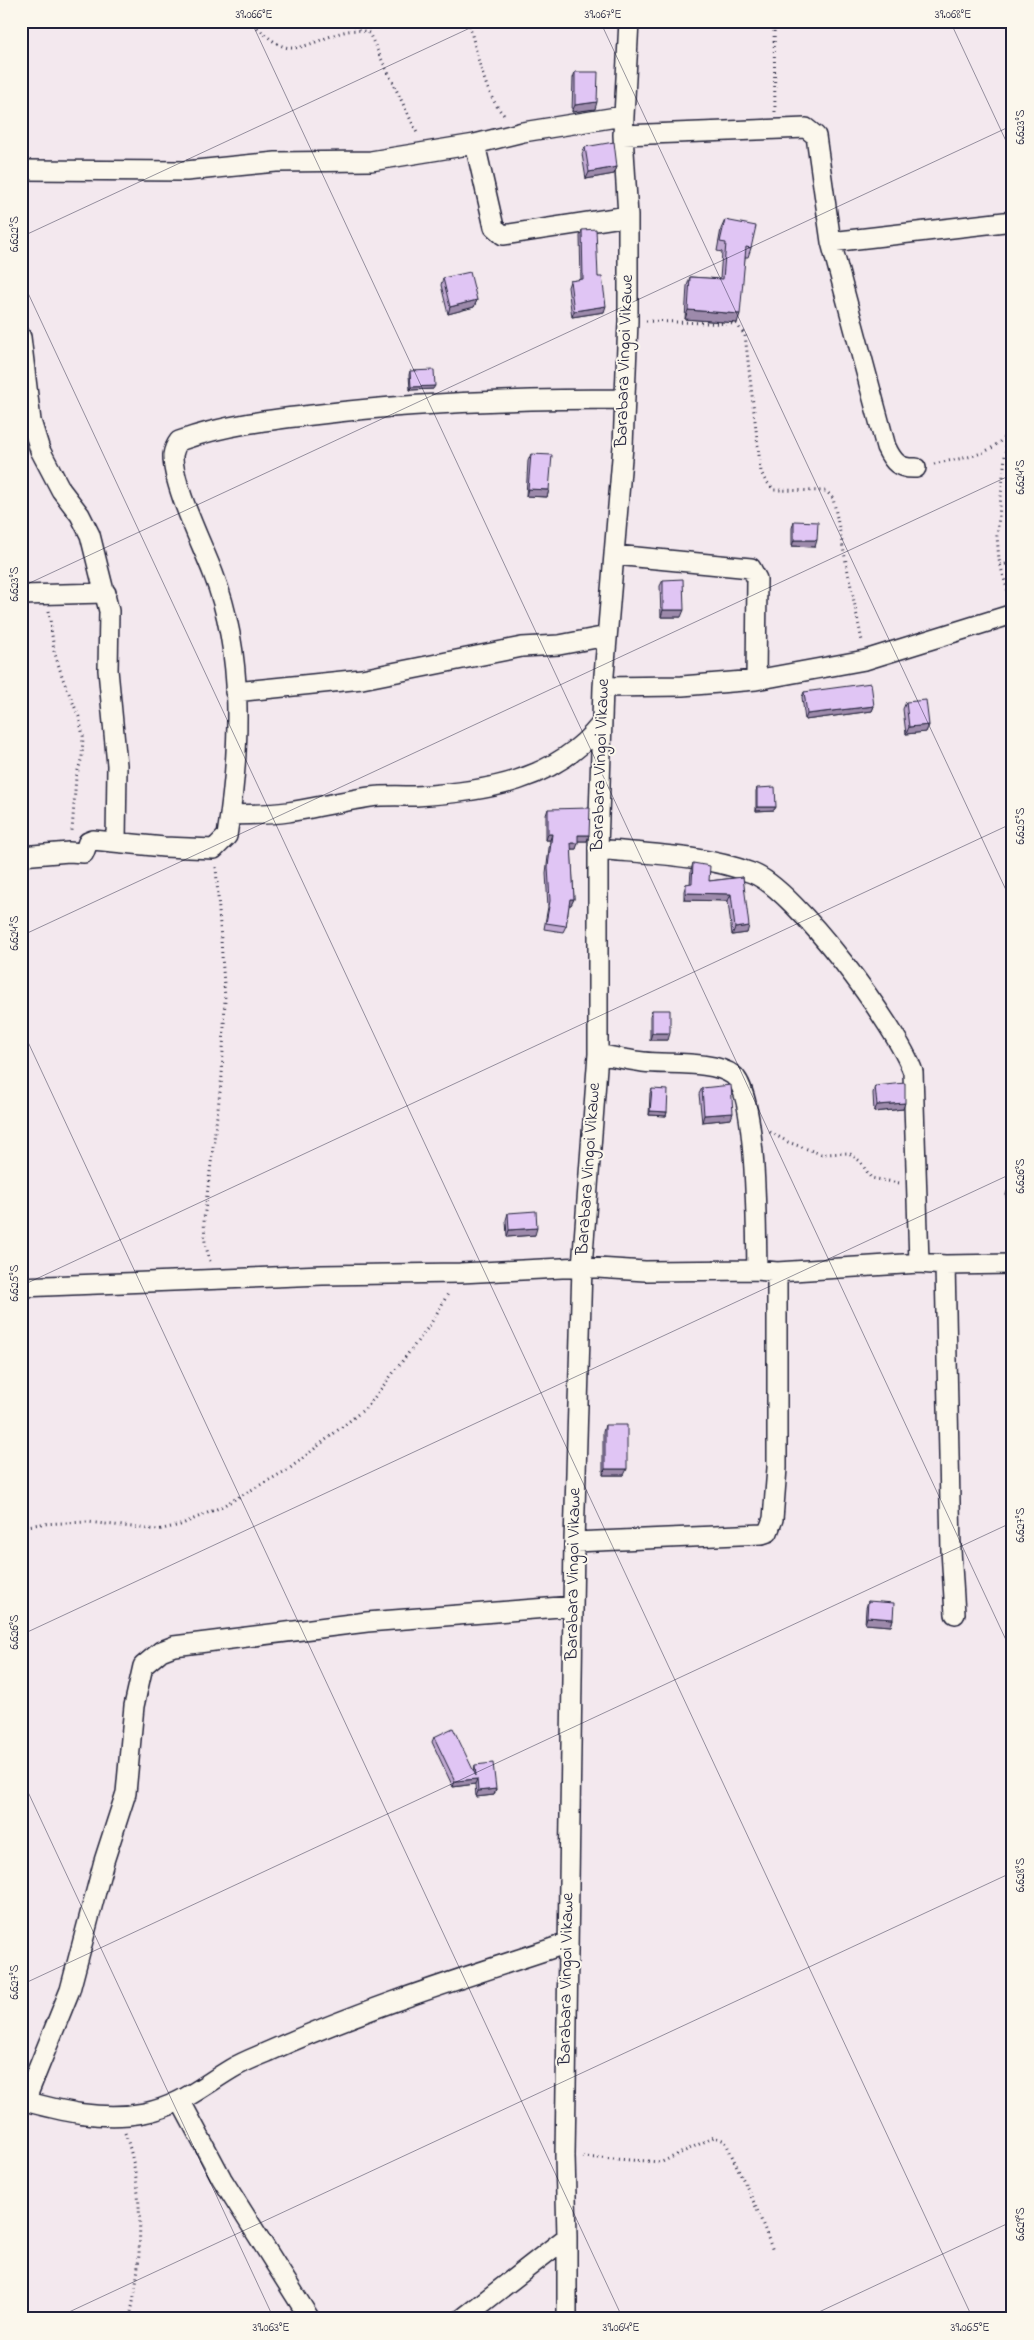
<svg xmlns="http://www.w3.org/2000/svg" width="1034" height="2340" font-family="'Indie Flower',sans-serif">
<rect width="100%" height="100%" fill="#f3e8ee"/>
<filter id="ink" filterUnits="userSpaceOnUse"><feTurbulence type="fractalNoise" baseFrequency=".02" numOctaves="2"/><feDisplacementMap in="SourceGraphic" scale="10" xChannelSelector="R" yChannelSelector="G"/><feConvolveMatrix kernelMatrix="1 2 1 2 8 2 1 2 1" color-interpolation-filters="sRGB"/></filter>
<g filter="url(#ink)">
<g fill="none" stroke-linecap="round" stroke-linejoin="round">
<defs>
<path id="minor" d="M623 135 806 128 816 136 831 242 886 447C893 462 899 469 916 468
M475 144 494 227 503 235 628 216
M21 170 186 171 276 162 371 161 475 144 523 132 623 116
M831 242 1013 221
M21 337 31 421 40 450 61 490 80 515 90 535 109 611 108 670 117 765 116 842
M615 555 751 568 757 579 756 680
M21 595 106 593
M603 687 682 686 756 680 865 660 1013 614
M235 692 362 679 522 647 559 645 607 636
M230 815C249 814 269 815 288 812 315 808 343 801 370 797 385 795 401 796 416 796 485 792 556 781 601 724
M598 849C649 854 704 855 752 873 795 889 898 1028 913 1072L919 1263
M21 856 69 852 84 853 88 842 93 840 164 847 214 849 227 836C240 751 245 655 213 573 202 544 172 484 173 455 174 449 176 445 179 441 223 425 274 419 321 414 422 402 522 399 624 399
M598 1054C613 1057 628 1060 643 1062 668 1065 713 1060 733 1075 758 1094 756 1236 757 1270
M945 1265 951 1550 955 1614
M21 1287 322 1275 460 1273 582 1267 645 1271 757 1270 777 1272 919 1263 945 1265 1013 1264
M574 1542 762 1534 768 1532 773 1519 777 1468V1272
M21 2100C61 2111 102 2121 144 2113 180 2106 201 2087 231 2069 244 2061 259 2056 272 2050 368 2007 469 1976 568 1943
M25 2101 70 1990 104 1861 126 1793 134 1706 143 1666 161 1651 174 1646 367 1622 573 1606
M181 2102 222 2179 310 2319
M462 2319 567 2237
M567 2319V2237L565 2156 574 1542 582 1267 598 1054V849L603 687 623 446 628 321V216L623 135 629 21"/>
</defs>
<!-- minor casing -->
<use href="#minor" stroke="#22223b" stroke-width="22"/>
<!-- path -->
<path stroke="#22223b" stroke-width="3" stroke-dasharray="1 4" stroke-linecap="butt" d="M250 21C261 30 276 48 292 48 314 48 346 22 369 33L418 135
M468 21C477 50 484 97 506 117
M774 21 775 112
M646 321 736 324 745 335 761 472 765 480 774 490 826 491 833 498 862 641
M1007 436 997 536 999 560 1009 596
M934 464C967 456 995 458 1013 424
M1000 565 1013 563
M49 611 54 651 63 679 79 717 83 736 82 757 76 777 72 831
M770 1132 788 1142 821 1154 849 1153 860 1161 871 1178 899 1183
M210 1261 205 1243 204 1219 222 1076 225 999 216 867
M21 1527 40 1524 88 1522 158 1530 180 1525 219 1508 289 1469 367 1407 430 1325 449 1292
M583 2157 662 2162 714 2137 725 2141 757 2209 773 2251
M124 2319 131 2312C143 2257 144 2186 125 2133"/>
<!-- minor -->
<use href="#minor" stroke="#fbf7ec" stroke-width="19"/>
</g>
<!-- wall -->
<path fill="#c1a9d2" stroke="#22223b" d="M575 72 595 109 572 112 573 78Z
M585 147 617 167 614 174 586 179 582 154Z
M725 220 751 248 748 257H745L737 323 685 319 687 286 690 277 720 279 722 252 717 251 721 229Z
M582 230 598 277 604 312 572 317 568 287 570 281 581 280 580 236Z
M443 278 477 300 474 307 448 314 441 285Z
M410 371 433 389 410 390 409 375Z
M531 454 549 490 547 497 526 496 528 461Z
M794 521 815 547 792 546V528Z
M663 580 681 617H661L660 586Z
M804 692 874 706 872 711 805 720 802 697Z
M906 702 929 725 926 732 906 734 903 709Z
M757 788 776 807 774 810 756 811V791Z
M548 809 589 835 587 841H578L576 849H571L574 899 571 905H569L566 926 563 932 544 929 548 907 546 873 550 840H546V815Z
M693 863 709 881 743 877 747 933 732 935 728 901 684 900V891L686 884H690L691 870Z
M652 1010 668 1040H650V1016Z
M875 1086 903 1109 874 1112 873 1093Z
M702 1088 731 1119 702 1122 699 1094Z
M652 1089 667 1112 666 1116 649 1115 650 1093Z
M1013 1188V1212L1008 1213 1006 1195 1008 1189Z
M508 1213 535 1235 507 1237 506 1220Z
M605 1425 624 1475H603V1432Z
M868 1601 893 1619 891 1626 865 1624 866 1608Z
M434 1737 474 1770 475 1765 496 1789 494 1795 476 1797 475 1784 453 1787 432 1742Z"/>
<!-- shaded-wall -->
<path fill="#9d8aab" stroke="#22223b" d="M597 102 595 109 572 112 575 105Z
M617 167 614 174 586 179 589 172Z
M477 300 474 307 448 314 450 307Z
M606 306 604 312 572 317 574 311Z
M688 310 740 314 737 323 685 319Z
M435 386 433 389 410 390 411 387Z
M528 489 549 490 547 497 526 496Z
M794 540H817L815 547 792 546Z
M663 610H684L681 617H661Z
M874 706 872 711 805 720 807 714Z
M929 725 926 732 906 734 909 727Z
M757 807H776L774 810 756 811Z
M548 834H552L550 840H546Z
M578 835H589L587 841H576Z
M571 843H578L576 849H568Z
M686 893 731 894 728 901 684 900Z
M570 899H574L571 905H568Z
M749 926 747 933 732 935 735 928Z
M652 1033H670L668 1040H650Z
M905 1103 903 1109 874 1112 877 1105Z
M650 1111 667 1112 666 1116 649 1115Z
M733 1113 731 1119 702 1122 704 1115Z
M1010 1206H1013V1212L1008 1213Z
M537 1228 535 1235 507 1237 509 1230Z
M605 1469H627L624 1475H603Z
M867 1617 893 1619 891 1626 865 1624Z
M477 1779 475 1784 453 1787 455 1781Z
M496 1789 494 1795 476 1797 478 1791Z"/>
<!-- building -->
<path fill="#e0c5f4" stroke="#22223b" d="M575 72H598L597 102 575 105Z
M614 142 617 167 589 172 585 147Z
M725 220 756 226 751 248 746 247 740 314 688 310 690 277 723 279 726 243 720 242Z
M596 229 598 277H602L606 306 574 311 570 281 583 279 582 230Z
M470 272 477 300 450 307 443 278Z
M434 370 435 386 411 387 410 371Z
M531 454 552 455 549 490 528 489Z
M794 521 818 522 817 540H794Z
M683 579 684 610H663V580Z
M871 683 874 706 807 714 804 692Z
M926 700 929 725 909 727 906 702Z
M775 787 776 807H757V788Z
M590 808 589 835H578V843H571L574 899H570L566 926 546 923 550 901 548 867 552 834H548V809Z
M693 863 710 866 709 881 743 877 749 926 735 928 731 894 686 893V884L692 883Z
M652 1010H670V1033H652Z
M905 1083V1103L877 1105 875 1086Z
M731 1085 733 1113 704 1115 702 1088Z
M652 1089 668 1090 667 1112 650 1111Z
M1013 1188V1206H1010L1008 1189Z
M536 1211 537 1228 509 1230 508 1213Z
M605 1425H627V1469H605Z
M868 1601 894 1603 893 1619 867 1617Z
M453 1728 476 1776 475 1765 493 1763 496 1789 478 1791 477 1779 455 1781 434 1737Z"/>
</g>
<!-- ticks -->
<path fill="none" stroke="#22223b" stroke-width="1" stroke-opacity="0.45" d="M251 21 1013 1655M600 21 1013 905M950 21 1013 156M21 237 485 21M21 278 973 2319M21 587 1013 125M21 936 1013 474M21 1027 623 2319M21 1286 1013 823M21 1635 1013 1173M21 1777 274 2319M21 1985 1013 1522M54 2319 1013 1872M804 2319 1013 2221"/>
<g text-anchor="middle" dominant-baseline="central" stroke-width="4" stroke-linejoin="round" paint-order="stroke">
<!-- street labels -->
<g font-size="18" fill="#22223b" stroke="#fbf7ec">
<text transform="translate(625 361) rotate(-88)">Barabara Vingoi Vikawe</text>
<text transform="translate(601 765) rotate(-88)">Barabara Vingoi Vikawe</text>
<text transform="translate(589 1169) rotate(-86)">Barabara Vingoi Vikawe</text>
<text transform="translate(574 1574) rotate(-89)">Barabara Vingoi Vikawe</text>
<text transform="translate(567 1979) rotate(-89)">Barabara Vingoi Vikawe</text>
</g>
</g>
<!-- margin -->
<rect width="1034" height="2340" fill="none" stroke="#fbf7ec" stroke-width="55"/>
<rect x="28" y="28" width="978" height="2284" fill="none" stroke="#22223b" stroke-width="2"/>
<g font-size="12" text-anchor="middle" fill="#22223b">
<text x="254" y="18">39.066°E</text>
<text x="603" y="18">39.067°E</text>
<text x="953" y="18">39.068°E</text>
<text transform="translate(1020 127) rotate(-90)" y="4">6.623°S</text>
<text transform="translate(14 234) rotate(-90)" y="4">6.622°S</text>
<text transform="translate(1020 477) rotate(-90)" y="4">6.624°S</text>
<text transform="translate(14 584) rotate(-90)" y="4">6.623°S</text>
<text transform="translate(1020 826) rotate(-90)" y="4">6.625°S</text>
<text transform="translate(14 933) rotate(-90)" y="4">6.624°S</text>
<text transform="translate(1020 1176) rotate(-90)" y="4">6.626°S</text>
<text transform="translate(14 1283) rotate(-90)" y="4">6.625°S</text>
<text transform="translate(1020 1525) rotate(-90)" y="4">6.627°S</text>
<text transform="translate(14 1632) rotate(-90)" y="4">6.626°S</text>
<text transform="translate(1020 1875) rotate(-90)" y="4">6.628°S</text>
<text transform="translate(14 1982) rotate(-90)" y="4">6.627°S</text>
<text transform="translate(1020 2224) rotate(-90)" y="4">6.629°S</text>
<text x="271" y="2331">39.063°E</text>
<text x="621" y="2331">39.064°E</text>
<text x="970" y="2331">39.065°E</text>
</g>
</svg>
